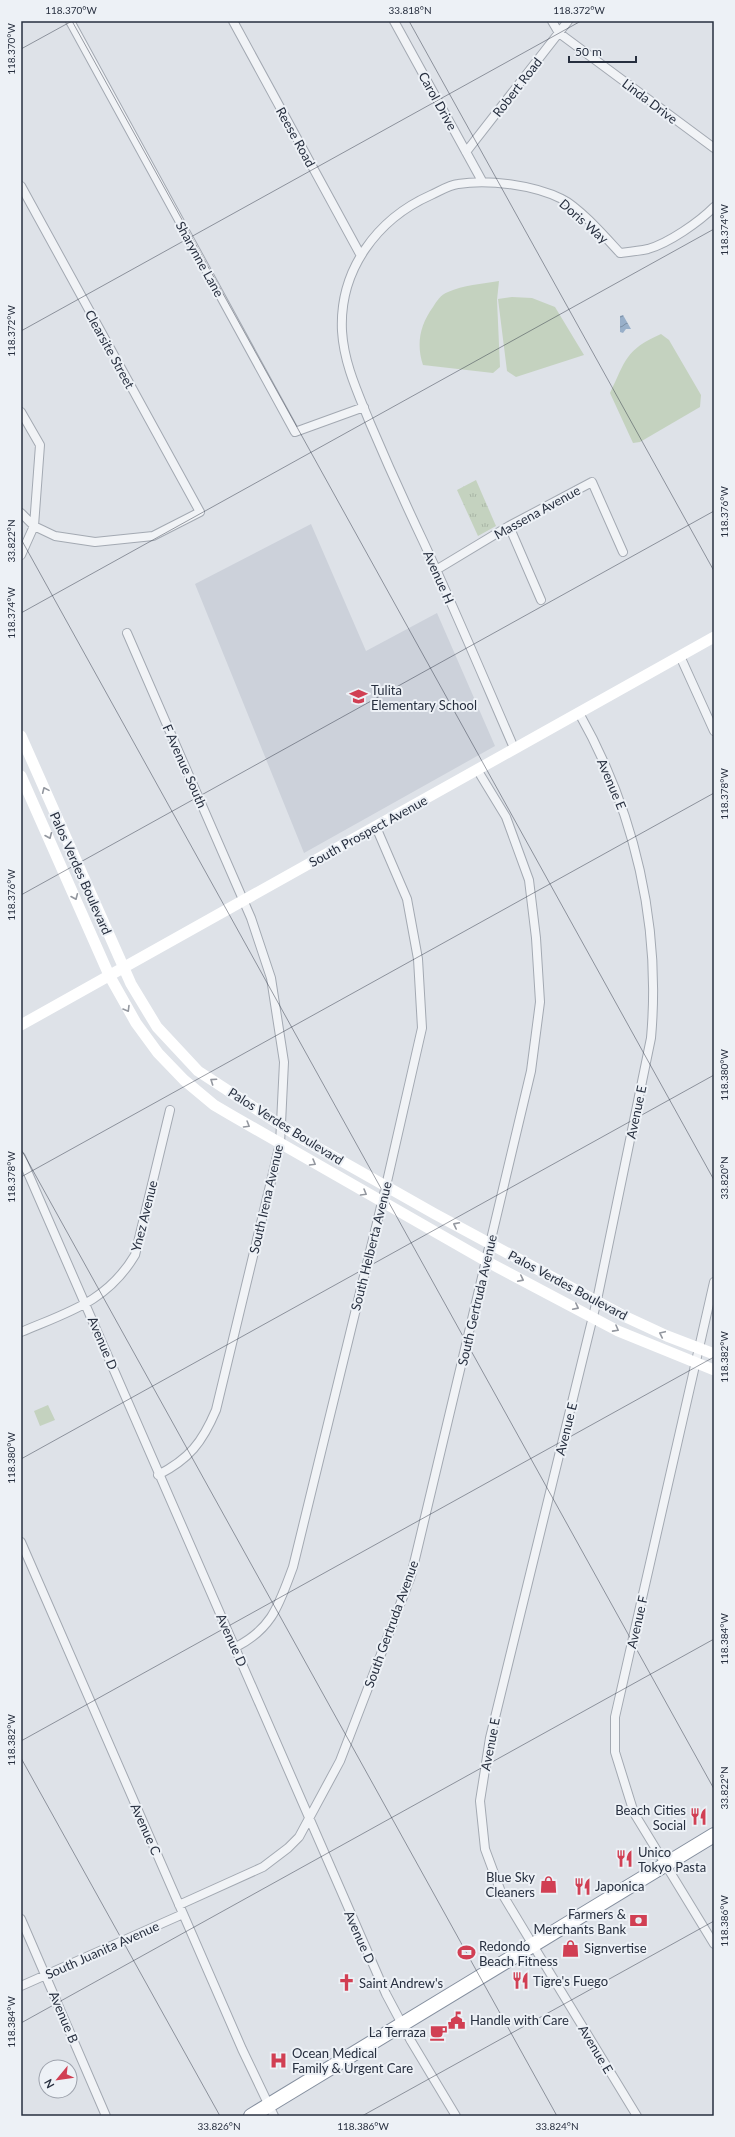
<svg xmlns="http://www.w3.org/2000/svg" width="735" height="2137" font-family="Lato,sans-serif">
<defs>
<pattern id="park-tufts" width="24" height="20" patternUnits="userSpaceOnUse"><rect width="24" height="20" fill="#c4d2bf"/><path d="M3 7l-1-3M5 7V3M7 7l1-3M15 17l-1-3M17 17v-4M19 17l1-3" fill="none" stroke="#a8b5a5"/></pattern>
<pattern id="water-waves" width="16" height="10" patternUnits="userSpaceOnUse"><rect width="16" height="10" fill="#98afc9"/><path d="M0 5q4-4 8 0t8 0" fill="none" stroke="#7c8fa5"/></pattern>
</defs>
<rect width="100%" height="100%" fill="#dee2e8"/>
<!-- built -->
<path fill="#ccd1da" d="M311 524 366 651 437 613 495 746 304 853 195 584Z"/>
<!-- grass -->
<path fill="#c4d2bf" d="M499 281 497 300 500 367 493 373 423 365C416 344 420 325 433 307 437 301 440 295 448 292 463 285 482 284 499 281Z
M512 297 532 298 555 307 584 355 516 377 507 371 498 299Z
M661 334 669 340 701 395 700 407 640 442 633 443 610 393C626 360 625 350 661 334Z
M48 1405 55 1420 40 1426 34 1411Z"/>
<!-- park -->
<path fill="url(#park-tufts)" d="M476 480 496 526 478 536 457 490Z"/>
<!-- water -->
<path fill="url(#water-waves)" d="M623 315 631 329H626L623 333 620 332V316Z"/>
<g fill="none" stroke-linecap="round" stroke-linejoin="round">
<defs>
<path id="street" d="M70 21 295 432 364 407
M233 21 360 254
M394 21 482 181
M552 21 559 33 714 148
M466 152 568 21
M21 186 200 512 153 536 95 542 55 536 34 526 21 513
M21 412 40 445 34 526 21 555
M509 526 541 600
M436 570 509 526 592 482 623 552
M127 633 251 918 271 978 284 1062 280 1144 216 1410C202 1443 189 1459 158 1475
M680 656 714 731
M579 713C635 812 661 925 651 1038L597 1300 490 1738 480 1801 485 1849 495 1876 501 1892 542 1960 637 2116
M514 748C484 679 455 610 424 543 405 503 387 463 370 423 358 393 344 364 342 331 339 270 377 219 431 195 440 191 449 185 458 184 489 179 534 185 562 199 579 207 607 239 620 253 629 252 639 251 648 249 669 243 699 222 714 207
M21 1157 386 1994 411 2041 456 2116
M714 1282 615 1717V1752L634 1813 714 1944
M21 1332C68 1312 107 1302 135 1255L170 1110
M21 1542 242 2049 274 2116
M236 1647C273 1628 279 1604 293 1567L386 1186 422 1028 418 959 407 899 376 827
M179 1905 263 1867 288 1848 299 1837 340 1761 411 1576 531 1071 540 1002 536 938 529 880 506 817 478 771
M21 1919 106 2116
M21 1986 183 1914"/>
<path id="highway" d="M251 2116 714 1835"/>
</defs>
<!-- street casing -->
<use href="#street" stroke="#a3a9b2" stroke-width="10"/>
<!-- highway casing -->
<use href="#highway" stroke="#858f9f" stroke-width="16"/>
<!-- street -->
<use href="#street" stroke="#f1f3f6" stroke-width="8"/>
<!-- secondary -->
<path stroke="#fff" stroke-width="11" d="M21 736 131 984 157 1027 198 1071 299 1137 435 1214 626 1317 667 1336 714 1354
M21 776 109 975 136 1023 158 1053 184 1080 214 1105 231 1115 486 1261 618 1331 714 1370
M21 1025 714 637"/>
<!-- highway -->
<use href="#highway" stroke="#fff" stroke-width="14"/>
</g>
<!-- one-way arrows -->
<defs><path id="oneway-chevron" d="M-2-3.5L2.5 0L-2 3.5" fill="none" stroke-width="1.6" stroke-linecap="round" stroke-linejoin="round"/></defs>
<g stroke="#93979f">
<use href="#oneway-chevron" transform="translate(45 790) rotate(-114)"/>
<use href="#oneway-chevron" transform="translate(49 836) rotate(67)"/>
<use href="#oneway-chevron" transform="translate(75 897) rotate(67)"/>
<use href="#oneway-chevron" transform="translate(127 1009) rotate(59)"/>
<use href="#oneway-chevron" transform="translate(213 1081) rotate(-146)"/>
<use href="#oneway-chevron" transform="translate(247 1125) rotate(31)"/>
<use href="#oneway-chevron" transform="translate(313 1163) rotate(30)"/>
<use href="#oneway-chevron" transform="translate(364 1193) rotate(30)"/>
<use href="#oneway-chevron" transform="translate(456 1225) rotate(-153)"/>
<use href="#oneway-chevron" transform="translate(521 1279) rotate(27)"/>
<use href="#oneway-chevron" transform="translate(576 1307) rotate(27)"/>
<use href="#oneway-chevron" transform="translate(616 1329) rotate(29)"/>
<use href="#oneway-chevron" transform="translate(662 1334) rotate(-155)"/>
</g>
<!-- ticks -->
<path fill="none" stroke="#272f3f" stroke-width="1" stroke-opacity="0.45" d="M72 21 714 1180M409 21 714 571M21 49 72 21M21 331 581 21M21 539 714 1789M21 613 714 229M21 895 714 511M21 1149 557 2116M21 1177 714 793M21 1459 714 1075M21 1741 714 1357M21 1758 220 2116M21 2023 714 1639M362 2116 714 1921"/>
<!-- icons -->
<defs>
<symbol id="school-bare" viewBox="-9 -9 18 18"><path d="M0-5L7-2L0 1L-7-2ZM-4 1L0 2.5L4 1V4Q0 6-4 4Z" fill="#d13f53" stroke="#edf1f6" stroke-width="2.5" paint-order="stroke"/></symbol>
<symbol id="restaurant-bare" viewBox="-9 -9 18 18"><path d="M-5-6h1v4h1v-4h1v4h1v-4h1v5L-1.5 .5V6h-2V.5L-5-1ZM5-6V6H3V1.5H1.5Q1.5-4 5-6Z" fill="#d13f53" stroke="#edf1f6" stroke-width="2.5" paint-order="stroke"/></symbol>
<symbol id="shop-bare" viewBox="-9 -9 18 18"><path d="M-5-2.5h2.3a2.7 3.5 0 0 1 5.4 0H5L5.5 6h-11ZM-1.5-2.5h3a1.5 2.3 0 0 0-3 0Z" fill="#d13f53" stroke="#edf1f6" stroke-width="2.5" paint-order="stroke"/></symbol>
<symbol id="bank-bare" viewBox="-9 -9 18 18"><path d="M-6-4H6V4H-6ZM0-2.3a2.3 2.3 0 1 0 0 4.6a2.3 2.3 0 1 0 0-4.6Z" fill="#d13f53" stroke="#edf1f6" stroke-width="2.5" paint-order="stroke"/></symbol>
<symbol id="stadium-bare" viewBox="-9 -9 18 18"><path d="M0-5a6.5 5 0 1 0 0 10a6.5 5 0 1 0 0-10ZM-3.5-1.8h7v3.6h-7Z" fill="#d13f53" stroke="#edf1f6" stroke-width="2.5" paint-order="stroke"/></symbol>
<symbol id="church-bare" viewBox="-9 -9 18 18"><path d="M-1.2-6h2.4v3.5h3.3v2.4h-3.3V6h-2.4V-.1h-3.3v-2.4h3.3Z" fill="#d13f53" stroke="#edf1f6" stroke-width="2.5" paint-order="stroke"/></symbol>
<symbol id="civic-bare" viewBox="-9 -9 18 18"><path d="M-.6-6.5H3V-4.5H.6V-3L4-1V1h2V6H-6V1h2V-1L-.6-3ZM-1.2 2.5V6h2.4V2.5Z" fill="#d13f53" stroke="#edf1f6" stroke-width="2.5" paint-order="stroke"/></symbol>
<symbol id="cafe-bare" viewBox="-9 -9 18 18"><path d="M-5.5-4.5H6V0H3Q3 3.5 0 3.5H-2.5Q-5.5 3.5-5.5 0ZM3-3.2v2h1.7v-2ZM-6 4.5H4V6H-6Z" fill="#d13f53" stroke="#edf1f6" stroke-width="2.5" paint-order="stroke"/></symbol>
<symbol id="hospital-bare" viewBox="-9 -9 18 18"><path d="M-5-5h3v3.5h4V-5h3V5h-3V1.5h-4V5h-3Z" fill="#d13f53" stroke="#edf1f6" stroke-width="2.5" paint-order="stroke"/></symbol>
</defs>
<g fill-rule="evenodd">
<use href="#school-bare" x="346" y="684" width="25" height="25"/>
<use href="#restaurant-bare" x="686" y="1804" width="25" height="25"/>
<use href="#restaurant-bare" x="612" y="1846" width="25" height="25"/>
<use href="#shop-bare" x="536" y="1872" width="25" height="25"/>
<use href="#restaurant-bare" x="570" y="1874" width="25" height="25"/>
<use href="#bank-bare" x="626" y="1908" width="25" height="25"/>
<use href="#shop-bare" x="558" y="1936" width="25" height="25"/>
<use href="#stadium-bare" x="454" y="1940" width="25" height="25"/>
<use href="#restaurant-bare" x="508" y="1968" width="25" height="25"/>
<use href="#church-bare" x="334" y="1970" width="25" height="25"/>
<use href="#civic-bare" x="444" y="2008" width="25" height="25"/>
<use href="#cafe-bare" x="426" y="2020" width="25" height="25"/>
<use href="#hospital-bare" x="266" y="2048" width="25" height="25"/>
</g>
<g text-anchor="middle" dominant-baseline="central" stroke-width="4" stroke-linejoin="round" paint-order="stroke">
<!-- street labels -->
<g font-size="13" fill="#272f3f" stroke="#edf1f6">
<text transform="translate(517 87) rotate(-52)">Robert Road</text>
<text transform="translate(438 101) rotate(61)">Carol Drive</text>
<text transform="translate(650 101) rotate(37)">Linda Drive</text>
<text transform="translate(296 137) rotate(61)">Reese Road</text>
<text transform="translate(584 221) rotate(41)">Doris Way</text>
<text transform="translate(200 259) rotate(61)">Sharynne Lane</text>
<text transform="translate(110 349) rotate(61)">Clearsite Street</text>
<text transform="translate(537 512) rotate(-29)">Massena Avenue</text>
<text transform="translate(439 577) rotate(66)">Avenue H</text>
<text transform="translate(185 766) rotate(66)">F Avenue South</text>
<text transform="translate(612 784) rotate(67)">Avenue E</text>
<text transform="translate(368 831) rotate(-29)">South Prospect Avenue</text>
<text transform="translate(81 873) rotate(66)">Palos Verdes Boulevard</text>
<text transform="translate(636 1112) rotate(-78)">Avenue E</text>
<text transform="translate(286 1126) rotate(32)">Palos Verdes Boulevard</text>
<text transform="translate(266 1199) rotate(-77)">South Irena Avenue</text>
<text transform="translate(144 1216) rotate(-76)">Ynez Avenue</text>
<text transform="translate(371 1246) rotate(-76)">South Helberta Avenue</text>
<text transform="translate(568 1285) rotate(28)">Palos Verdes Boulevard</text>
<text transform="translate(477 1300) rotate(-77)">South Gertruda Avenue</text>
<text transform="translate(103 1343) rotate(67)">Avenue D</text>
<text transform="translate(566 1429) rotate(-76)">Avenue E</text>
<text transform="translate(637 1622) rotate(-77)">Avenue F</text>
<text transform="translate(391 1624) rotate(-70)">South Gertruda Avenue</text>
<text transform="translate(232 1640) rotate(66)">Avenue D</text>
<text transform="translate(490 1744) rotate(-79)">Avenue E</text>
<text transform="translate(146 1829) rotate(66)">Avenue C</text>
<text transform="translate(360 1937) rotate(66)">Avenue D</text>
<text transform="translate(102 1950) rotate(-24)">South Juanita Avenue</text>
<text transform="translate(64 2017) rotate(67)">Avenue B</text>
<text transform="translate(596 2049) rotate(59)">Avenue E</text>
</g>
<!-- poi labels -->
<g font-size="13" fill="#272f3f" stroke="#edf1f6" text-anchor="start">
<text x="371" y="690">Tulita<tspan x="371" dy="15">Elementary School</tspan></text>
<text x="686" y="1810" text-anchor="end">Beach Cities<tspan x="686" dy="15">Social</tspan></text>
<text x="638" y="1852">Unico<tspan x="638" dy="15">Tokyo Pasta</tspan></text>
<text x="535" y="1877" text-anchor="end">Blue Sky<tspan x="535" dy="15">Cleaners</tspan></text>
<text x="595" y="1886">Japonica</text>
<text x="626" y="1914" text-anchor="end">Farmers &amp;<tspan x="626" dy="15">Merchants Bank</tspan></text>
<text x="479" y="1946">Redondo<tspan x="479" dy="15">Beach Fitness</tspan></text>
<text x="584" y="1948">Signvertise</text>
<text x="533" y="1981">Tigre's Fuego</text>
<text x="359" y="1983">Saint Andrew's</text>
<text x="470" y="2020">Handle with Care</text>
<text x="426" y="2032" text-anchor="end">La Terraza</text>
<text x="292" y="2053">Ocean Medical<tspan x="292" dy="15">Family &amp; Urgent Care</tspan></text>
</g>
</g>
<!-- border -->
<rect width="735" height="2137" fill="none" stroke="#edf1f6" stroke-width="44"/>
<!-- north arrow -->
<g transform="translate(58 2079) rotate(241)"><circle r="19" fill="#edf1f6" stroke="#9ea3ad"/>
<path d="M0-3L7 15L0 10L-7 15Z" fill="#d13f53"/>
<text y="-6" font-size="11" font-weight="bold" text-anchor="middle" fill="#272f3f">N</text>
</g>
<!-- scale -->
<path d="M569 56v6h67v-6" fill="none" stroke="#272f3f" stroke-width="2"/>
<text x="575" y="56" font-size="12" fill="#272f3f" stroke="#edf1f6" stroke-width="3" paint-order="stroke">50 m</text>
<rect x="22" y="22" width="691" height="2093" fill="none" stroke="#272f3f" stroke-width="1.5"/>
<g font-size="10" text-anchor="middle" fill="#272f3f">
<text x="71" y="14">118.370°W</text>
<text x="410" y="14">33.818°N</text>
<text x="579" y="14">118.372°W</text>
<text transform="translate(11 49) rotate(-90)" y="4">118.370°W</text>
<text transform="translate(724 230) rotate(-90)" y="4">118.374°W</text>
<text transform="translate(11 331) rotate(-90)" y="4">118.372°W</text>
<text transform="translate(724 512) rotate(-90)" y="4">118.376°W</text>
<text transform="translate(11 541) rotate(-90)" y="4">33.822°N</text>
<text transform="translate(11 613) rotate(-90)" y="4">118.374°W</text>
<text transform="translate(724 794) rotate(-90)" y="4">118.378°W</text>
<text transform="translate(11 895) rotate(-90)" y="4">118.376°W</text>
<text transform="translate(724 1075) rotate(-90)" y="4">118.380°W</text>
<text transform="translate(11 1177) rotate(-90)" y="4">118.378°W</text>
<text transform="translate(724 1178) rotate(-90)" y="4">33.820°N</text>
<text transform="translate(724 1357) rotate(-90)" y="4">118.382°W</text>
<text transform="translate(11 1458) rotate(-90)" y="4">118.380°W</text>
<text transform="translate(724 1639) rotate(-90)" y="4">118.384°W</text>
<text transform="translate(11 1740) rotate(-90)" y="4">118.382°W</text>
<text transform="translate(724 1788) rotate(-90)" y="4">33.822°N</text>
<text transform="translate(724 1921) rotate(-90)" y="4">118.386°W</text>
<text transform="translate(11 2022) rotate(-90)" y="4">118.384°W</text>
<text x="219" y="2130">33.826°N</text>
<text x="363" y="2130">118.386°W</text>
<text x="557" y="2130">33.824°N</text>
</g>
</svg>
